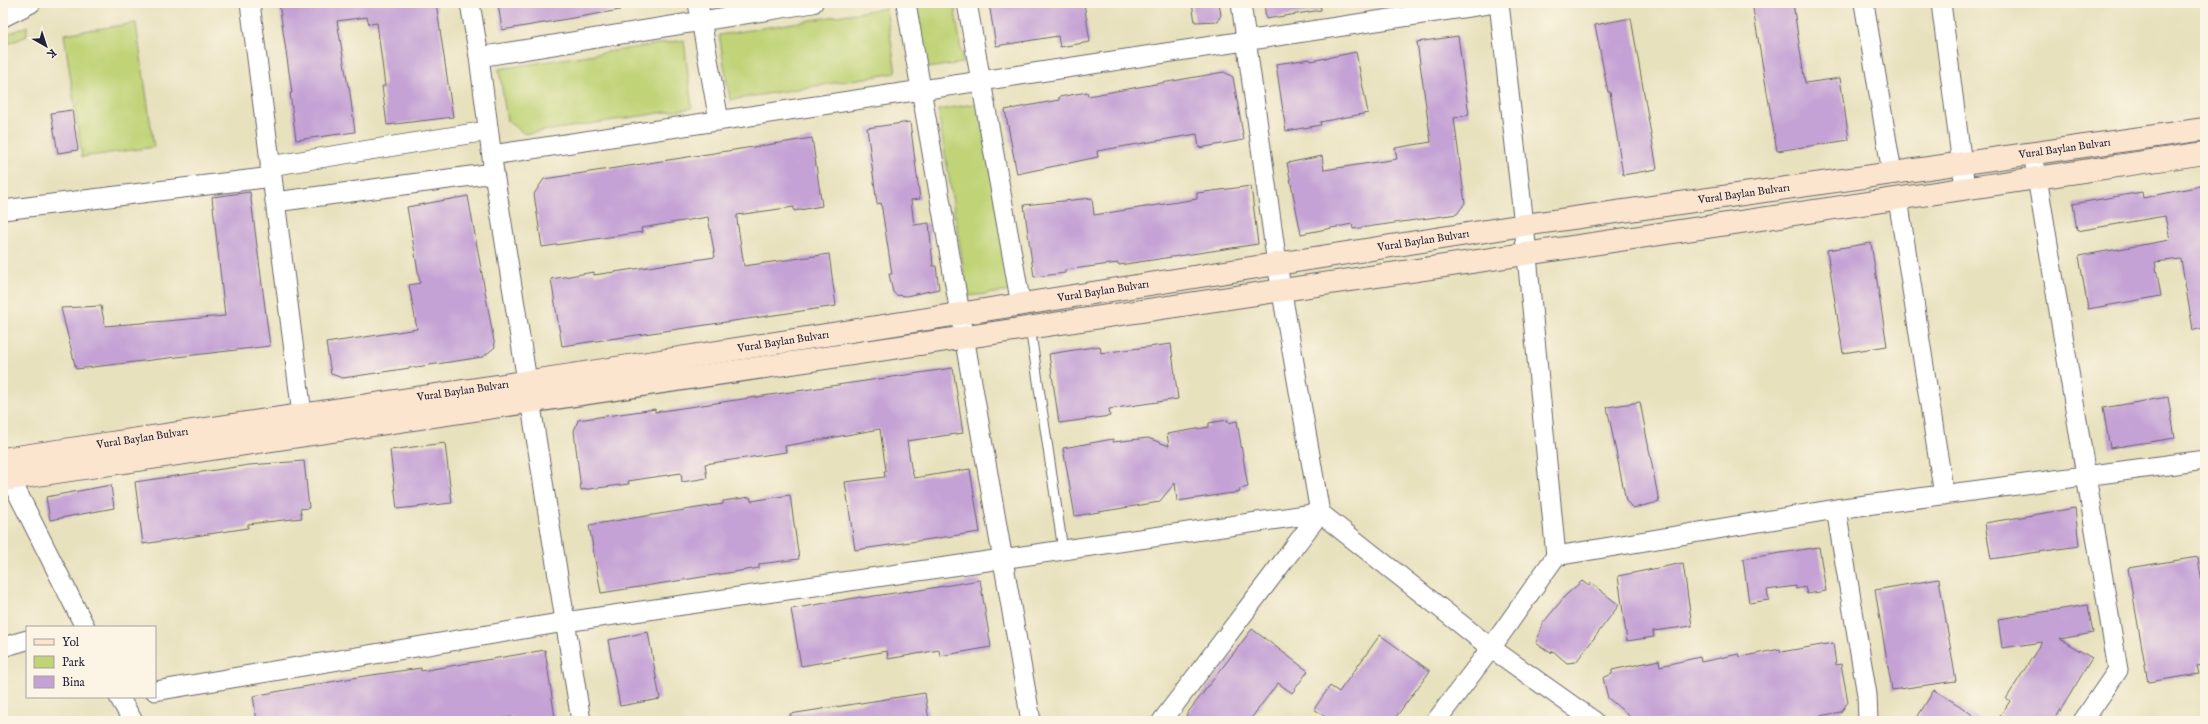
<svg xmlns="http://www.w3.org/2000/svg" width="2208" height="724" font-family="'IM FELL English',serif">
<rect width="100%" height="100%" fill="#fcf5e5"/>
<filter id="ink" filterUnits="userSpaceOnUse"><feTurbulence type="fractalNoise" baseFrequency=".025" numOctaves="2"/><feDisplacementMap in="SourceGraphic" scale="8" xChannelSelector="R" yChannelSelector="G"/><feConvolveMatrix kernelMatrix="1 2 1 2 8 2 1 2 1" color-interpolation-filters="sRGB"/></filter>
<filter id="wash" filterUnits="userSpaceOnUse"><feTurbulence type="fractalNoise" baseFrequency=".012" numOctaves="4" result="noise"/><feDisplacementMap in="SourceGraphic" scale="16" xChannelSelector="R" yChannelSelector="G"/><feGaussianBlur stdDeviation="0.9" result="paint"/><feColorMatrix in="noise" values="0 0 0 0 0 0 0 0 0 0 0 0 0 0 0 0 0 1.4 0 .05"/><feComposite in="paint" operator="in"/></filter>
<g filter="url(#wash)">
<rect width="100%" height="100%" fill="#e8e1be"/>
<!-- green -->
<path fill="#c0d377" stroke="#717a59" d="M910 3H954L963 63 919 69Z
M886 8 896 73 730 100 719 35Z
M136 23 154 147 82 157 64 34Z
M27 26V36L3 46V36Z
M684 40 692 108 525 134 507 121 499 69Z
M979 103 1012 291 968 296 938 110Z"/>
<g id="blocks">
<!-- building -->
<path fill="#c4a2d5" d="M279 3H436L453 117 387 125 382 86H385L377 23 369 24 367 17 337 21 348 86H349L355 132 296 140 290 93H292Z
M498 3H619L620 10 502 30Z
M989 3H1084L1090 42 1060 47 1058 36 996 46Z
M1192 3H1219L1221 15 1218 21 1195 22Z
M1264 3H1320L1321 10 1266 19Z
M1752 3H1793L1805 83 1840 78 1849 140 1777 151Z
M1631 18 1657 169 1623 175 1610 92H1608L1595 25Z
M1458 36 1469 115 1454 118 1465 203 1457 214 1353 229 1352 224 1301 234 1287 163 1322 156 1324 170 1397 159 1395 148 1431 142 1417 42Z
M1356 52 1368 113 1320 122 1321 125 1286 131 1276 64 1310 59 1311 61Z
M1224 72 1233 77 1244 140 1199 148 1197 134 1097 151 1098 157 1017 174 1005 110 1059 100V97L1087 92 1088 96Z
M72 110 78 150 58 153 51 113Z
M910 122 920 199 911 200 914 225 929 223 933 266H936L939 289 906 296 896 295 893 292 889 274H892L881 203 877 204 867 128Z
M812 138 822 206 794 211V207L737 215V220L744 266 829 254 836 306 562 346 551 279 594 272V275L715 257 708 217 641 228 642 232 542 247 534 194 544 179Z
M2205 185V328L2193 330 2181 259 2155 262 2161 296 2088 309 2079 256 2170 240 2165 216 2077 231 2073 204 2142 192 2143 198Z
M1251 186 1258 244 1119 265 1118 263 1065 270V273L1034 277 1024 205 1092 198 1094 215 1197 199V193Z
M250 192 270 346 76 369 61 308 101 306 105 326 225 316 212 197Z
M468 196 495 347 483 357 343 378 331 374 326 343 417 329 409 285 420 283 407 207Z
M1871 243 1887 346 1843 353 1827 250Z
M1171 344 1178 399 1109 409 1110 416 1059 423 1049 354 1100 346 1101 353Z
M953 368 963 433 907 441 911 467 914 478 970 469 980 532 855 550 845 482 885 477 884 471H886L880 429 785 446 786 452 705 464 707 478 682 482 681 473 628 481 629 484 581 490 574 431 578 420 655 409V412Z
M2168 397 2175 438 2110 448 2103 408Z
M1640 402 1659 502 1633 508 1626 501 1607 407Z
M1228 420V423L1237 421 1248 487 1239 489 1240 492 1177 501 1175 483 1159 502 1075 516 1063 448 1113 439V442L1148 438 1169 446 1167 434 1209 427V423Z
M445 443 452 503 397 509 390 450Z
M304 461 309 508 300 509 302 518 248 524V528L143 544 135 482 249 465Z
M111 485 114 508 50 520 46 497Z
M790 495 799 559 759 564V568L601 593 589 525 723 504V501L750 497 751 501Z
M2075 508 2079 546 1991 559 1985 523Z
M1819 547 1826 591 1807 594 1805 587 1796 589V586L1767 590 1769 600 1749 603 1743 559Z
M2198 557 2205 603V657L2201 658 2202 665 2197 666 2199 674 2148 682 2128 568Z
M1683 563 1692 626 1653 631 1654 637 1627 641 1618 576Z
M1939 579 1956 681 1892 690 1875 590Z
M980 580 991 647 940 656 939 650 888 659 887 651 801 666 791 609 861 597V598L908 591V592Z
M1582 581 1589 586 1591 583 1619 605 1576 662 1567 663 1553 651 1551 653 1536 643 1543 623 1566 595Z
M2088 605 2093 633 2060 639 2092 658 2054 721H1997L2010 701 2006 699 2042 642 2002 648 1998 619Z
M1252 629 1308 671 1292 693 1278 683 1249 721H1194L1186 715Z
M648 632 660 699 620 706 608 640Z
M1380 635 1430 671 1393 721H1331L1314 709 1330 686 1339 692Z
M1833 643 1836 665 1841 664 1848 702 1841 712 1793 721H1635L1608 698 1603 678 1612 674V670L1659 660 1660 666 1700 657 1701 662 1739 654 1740 657 1780 649 1781 652Z
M545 650 555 718 538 721H512V717L483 721H257L253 696 358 677 421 668V671Z
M1934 690 1960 706 1981 721H1915Z
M925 693 929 721H791L790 714Z"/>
</g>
</g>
<g filter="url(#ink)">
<use href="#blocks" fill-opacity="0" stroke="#676569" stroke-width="1"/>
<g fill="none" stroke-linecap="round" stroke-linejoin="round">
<defs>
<path id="service" d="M1030 327 1063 550"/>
<path id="minor" d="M250 3 304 430
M470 3 479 57 494 173 581 721
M698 3 719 121
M906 3 1031 721
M967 3 1021 305
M1241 3 1277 264 1320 513 1491 648 1594 721
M1499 3 1524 225 1556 556
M1864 3 1892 173
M1941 3 1965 188
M3 17 31 3
M479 57 813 3
M2033 153 2118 670 2083 721
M492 155 1495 3
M270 166 487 131
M1898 199 1944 495
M275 202 494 173
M3 210 272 177
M4 466 85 627
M1836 509 1867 695 1868 721
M3 647 27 640
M155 691 565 622 1320 513
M119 697 133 721
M1162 721 1320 513
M1436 721 1491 648 1556 556 1836 509 2205 460"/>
<g id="secondary">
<path id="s1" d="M3 459 572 375 1524 225 2205 129"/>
<path d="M3 480 2205 153"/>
</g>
</defs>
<!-- service casing -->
<use href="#service" stroke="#676569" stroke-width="11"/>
<!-- minor casing -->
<use href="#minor" stroke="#676569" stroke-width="21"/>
<!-- secondary casing -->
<use href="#secondary" stroke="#676569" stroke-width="24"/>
<!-- service -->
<use href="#service" stroke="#fff" stroke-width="9"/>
<!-- minor -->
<use href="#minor" stroke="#fff" stroke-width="19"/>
<!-- secondary -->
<use href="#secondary" stroke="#fbe5cf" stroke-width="22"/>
</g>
</g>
<g text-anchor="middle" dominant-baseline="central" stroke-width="4" stroke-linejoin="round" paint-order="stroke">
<!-- street labels -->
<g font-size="11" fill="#22223b" stroke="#fcf5e5">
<text stroke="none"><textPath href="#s1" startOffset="2085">Vural Baylan Bulvarı</textPath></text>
<text stroke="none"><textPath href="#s1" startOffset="1761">Vural Baylan Bulvarı</textPath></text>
<text stroke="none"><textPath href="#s1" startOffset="1437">Vural Baylan Bulvarı</textPath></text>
<text stroke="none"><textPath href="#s1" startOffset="1113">Vural Baylan Bulvarı</textPath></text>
<text stroke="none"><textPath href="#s1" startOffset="789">Vural Baylan Bulvarı</textPath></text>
<text stroke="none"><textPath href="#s1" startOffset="465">Vural Baylan Bulvarı</textPath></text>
<text stroke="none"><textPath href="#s1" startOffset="141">Vural Baylan Bulvarı</textPath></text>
</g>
</g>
<!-- margin -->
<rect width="2208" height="724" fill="none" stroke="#fcf5e5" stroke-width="16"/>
<!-- legend -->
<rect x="26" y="626" width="130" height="72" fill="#fcf5e5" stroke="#a5a1a1"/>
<rect x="34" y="639" width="20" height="6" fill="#fbe5cf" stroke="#a5a1a1"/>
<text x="62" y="646" font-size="12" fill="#22223b">Yol</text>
<rect x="34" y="656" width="20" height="12" fill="#c0d377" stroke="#a5a1a1"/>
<text x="62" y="666" font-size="12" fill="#22223b">Park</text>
<rect x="34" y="676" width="20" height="12" fill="#c4a2d5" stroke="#a5a1a1"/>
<text x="62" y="686" font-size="12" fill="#22223b">Bina</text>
<!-- north arrow -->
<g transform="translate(46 46) rotate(141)" stroke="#fcf5e5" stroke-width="3" paint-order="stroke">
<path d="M0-3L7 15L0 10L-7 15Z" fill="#22223b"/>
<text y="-6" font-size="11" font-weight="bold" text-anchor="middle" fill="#22223b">K</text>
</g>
</svg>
